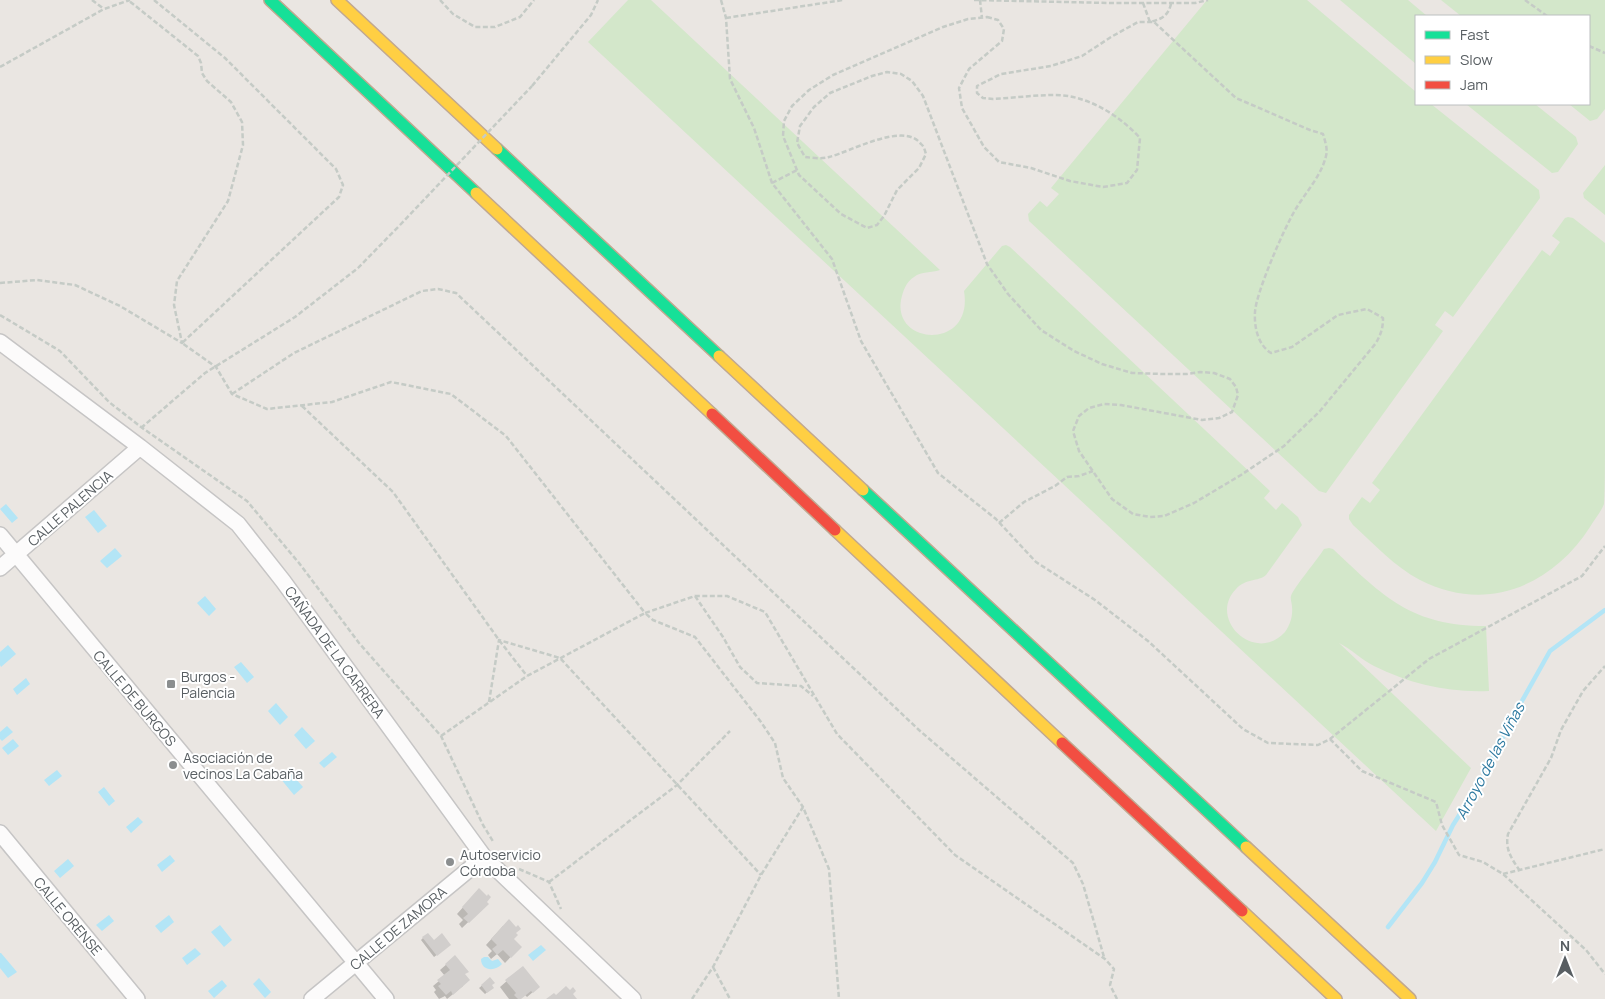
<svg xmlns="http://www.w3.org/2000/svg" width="1605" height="999" font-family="Manrope,sans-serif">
<rect width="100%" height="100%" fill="#eae6e2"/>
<!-- green -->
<path fill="#d3e7ca" d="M628 0H651L940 270C931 273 922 271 914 277 906 282 903 291 901 300 893 346 974 350 964 291L1002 246 1006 245 1010 247 1270 491 1264 498 1276 510 1282 503 1298 517 1302 525 1266 575C1258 582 1246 578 1236 589 1207 619 1255 665 1285 632 1290 625 1293 616 1292 607 1292 603 1290 599 1291 596 1294 587 1318 559 1324 549L1329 548 1333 549C1384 597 1411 626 1486 626L1489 691C1449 693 1410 684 1374 666 1362 660 1351 649 1339 643L1471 768 1436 831 588 42Z
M1207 0H1307L1416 92V104H1431L1539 190 1540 198 1453 317 1445 311 1435 325 1443 331 1326 493 1319 491 1029 221 1028 214 1040 201 1047 207 1059 194 1051 188Z
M1340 0H1408L1427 16H1416V64Z
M1441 0H1605V109L1597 119 1590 121 1569 104H1589V16H1461Z
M1466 104H1535L1576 137 1578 144 1558 172 1552 173Z
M1605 165V215L1584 198 1583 193Z
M1568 217 1573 218 1605 243C1605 311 1605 379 1605 448 1605 458 1605 497 1604 504 1601 512 1594 520 1590 527 1552 586 1486 614 1420 580 1395 567 1374 544 1353 525L1349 519V515L1362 497 1370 503 1380 490 1372 483 1542 250 1550 256 1560 242 1552 236 1565 218Z"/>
<!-- water -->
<path fill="#b3e5f6" d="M6 504 18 518 12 523 0 509Z
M94 510 107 526 98 533 85 517Z
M115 548 122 556 107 568 100 561Z
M205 596 216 609 209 616 197 603Z
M8 645 16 654 1 667 0 665V652Z
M241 662 254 677 247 683 234 667Z
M26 678 30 684 17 695 13 689Z
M276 703 288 717 280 725 268 711Z
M7 726 13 732 2 741 0 739V732Z
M302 727 315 741 306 749 294 735Z
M13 739 19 746 8 755 2 748Z
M332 752 337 757 324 768 319 763Z
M57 770 62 776 49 786 44 780Z
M289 771 303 787 294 795 280 778Z
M104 787 115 801 109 806 98 792Z
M138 817 143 822 131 833 126 827Z
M170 855 175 861 162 872 157 865Z
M68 859 74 866 60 878 54 871Z
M109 915 114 921 102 931 96 925Z
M169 915 174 922 161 933 155 926Z
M220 925 232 940 224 947 211 932Z
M541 945 546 950 533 961 528 955Z
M195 948 201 954 187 965 182 958Z
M0 953H1L17 972 8 978 0 968Z
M484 957H488L492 961 498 959 502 964C495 972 481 971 481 959Z
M259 978 271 992 265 998 253 984Z
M222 980 227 986 214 998 208 991Z"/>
<!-- shadow -->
<path fill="#0003" d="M474 895 487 904 462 928 459 924 463 920 457 914Z
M503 926 516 929 513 939 520 947 505 963 497 954 491 959 488 955 492 951 486 945Z
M423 938 447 947 434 957 421 940Z
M455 957 464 974 463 986 447 999 445 996 439 999 434 992 436 990 433 986 445 976 440 970Z
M523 967 533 992 527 997 525 995 520 999H509L500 987Z
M490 979 492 988 485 994 479 988Z"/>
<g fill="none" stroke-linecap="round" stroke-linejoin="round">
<!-- stream -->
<path stroke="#b3e5f6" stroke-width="4.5" d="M1388 927 1422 883 1435 862 1453 825 1479 784 1518 708 1550 651 1605 610"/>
</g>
<!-- building -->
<path fill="#d1cecc" d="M479 888 487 896 488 894 491 897 487 902 489 904 469 923 463 918 468 914 462 907Z
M509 919 516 927 518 925 521 929 516 933 518 935 514 939 522 947 511 958 503 950 497 955 492 949 497 945 491 939Z
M428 933 434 940 442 933 451 945 437 956 422 937Z
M455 955 469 972 465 974 470 980 453 995 451 991 446 995 438 986 441 984 437 980 450 970 445 964Z
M523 966 540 987 533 993 531 991 521 999H518L514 995 516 993 505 980Z
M490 977 495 983 492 985 494 988 487 993 481 985Z
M566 986 570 990 573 987 576 991 573 994 577 999H546L554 993 556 995Z"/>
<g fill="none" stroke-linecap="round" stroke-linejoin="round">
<defs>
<path id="street" d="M0 342 140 447 238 524 283 581 484 857 633 999
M0 535 386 999
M0 568 140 447
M0 833 137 999
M312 999 484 857"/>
<path id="fast" d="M270 0 476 193
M497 149 719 356
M863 490 1246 847"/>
<path id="slow" d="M337 0 497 149
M476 193 712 414
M719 356 863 490
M835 530 1062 743
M1246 847 1410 999
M1242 911 1336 999"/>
<path id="jam" d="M712 414 835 530
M1062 743 1242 911"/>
</defs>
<!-- street casing -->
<use href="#street" stroke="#c6c5c5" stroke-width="18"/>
<!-- fast casing -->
<use href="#fast" stroke="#c1a890" stroke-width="14"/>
<!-- slow casing -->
<use href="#slow" stroke="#c1a890" stroke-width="14"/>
<!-- jam casing -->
<use href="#jam" stroke="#c1a890" stroke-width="14"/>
<!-- path -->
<path stroke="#c5cbc6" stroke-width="2.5" stroke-dasharray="5 2.5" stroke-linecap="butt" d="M92 0 104 9
M154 0 225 58 336 169 343 185 339 197 182 343 216 367 232 394 267 409 332 402 391 382 451 394 506 436 645 613 695 596H727L765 612 837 734 955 855 1105 959 1114 969 1110 985 1117 999
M440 0 453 14 475 27H495L520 17 534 0
M721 0 726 18 730 79 754 128 772 183 832 259 861 341 938 473 996 519 1036 562 1095 600 1148 641 1243 729 1268 743 1318 745 1330 739 1429 659 1582 576 1605 546
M974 0 1109 3H1195L1208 0
M980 0 982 18
M1525 0 1547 16
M1143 3 1150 22C1162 19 1168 16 1171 4
M987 17 998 20 1004 29 1002 41 969 69 959 88 962 108 984 147 999 162 1031 168 1070 181 1103 187 1127 183 1137 170 1140 138C1119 115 1087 95 1055 95 1034 95 1013 98 993 99L983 98 977 93V86L1001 74 1051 66 1082 56 1111 37 1138 22H1154L1236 98 1310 130 1323 134C1325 141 1328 149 1326 156 1321 177 1304 194 1294 212 1283 231 1256 293 1255 312 1254 327 1258 345 1271 353L1292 347 1338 315 1367 309 1383 318C1383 328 1381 334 1376 343L1320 411 1284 446 1241 475 1194 503 1164 516 1150 517 1133 514 1112 499 1079 451 1073 431 1079 416 1089 408 1104 404 1121 405 1202 420 1219 418 1232 412 1238 395 1236 387 1230 379 1214 373 1200 372 1187 374H1164L1132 373 1102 364 1074 351 1041 330 1008 294 987 264 923 96 912 81 901 74 887 72 872 76 830 93 814 107 800 126 797 143 805 157C812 158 822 159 829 157 850 152 904 121 921 144 924 146 925 151 926 154L919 168 897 190 884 216 877 225 867 228 841 214 799 175 783 136 784 121 792 106 809 90 833 75 943 27 968 19Z
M726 18 843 0
M1589 46 1605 53
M0 67 104 9 130 0
M532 86 591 15 598 0
M772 183 797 170
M0 283 37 280 75 285 120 306 182 343 174 305 177 281 228 201 243 145 242 122 231 102 207 81 202 73 201 63 198 56 128 0
M0 315 60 351 109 402 141 427 247 501 299 563 359 643 441 736 483 825 494 843
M232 394 294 353 422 291 438 289 456 293 919 730 1073 863 1083 884 1104 957
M302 406 393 492 499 640 527 676
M141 428 205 373 295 317 358 268 400 225
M999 523 1024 502 1055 486 1067 477 1079 476 1093 471
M695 596 723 637 740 667 757 683 801 686 813 696
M489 702 499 640 560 658 761 875
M441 736 527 676 645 613 653 620 695 637 761 722 775 743 783 778 803 807
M1330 739 1362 771 1436 802 1442 825 1459 855 1483 862 1503 874 1586 950 1605 974
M519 869 549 882 561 909
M1520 871C1511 858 1505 849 1508 834L1551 758 1561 730 1583 691 1605 666
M1503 874 1605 849
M549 882 677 785 730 731
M713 967 730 999
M692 999 713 967 761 875 803 807 829 869 839 999"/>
<!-- street -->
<use href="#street" stroke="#fcfbfb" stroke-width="15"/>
<!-- fast -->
<use href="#fast" stroke="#16e098" stroke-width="11"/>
<!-- slow -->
<use href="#slow" stroke="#ffcf43" stroke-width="11"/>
<!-- jam -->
<use href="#jam" stroke="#f24e42" stroke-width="11"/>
<!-- path-bridge -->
<path stroke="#c5cbc6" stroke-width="2.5" stroke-dasharray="5 2.5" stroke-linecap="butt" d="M400 225 532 86"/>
</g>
<!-- markers -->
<g fill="#8b8e8f" stroke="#fff" stroke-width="2">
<rect x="166" y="679" width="10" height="10" rx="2.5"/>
<circle cx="173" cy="765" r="5"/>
<circle cx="450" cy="862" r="5"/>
</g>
<g text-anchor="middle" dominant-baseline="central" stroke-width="4" stroke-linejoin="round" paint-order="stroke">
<!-- street labels -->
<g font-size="14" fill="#585e62" stroke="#fff">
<text transform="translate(70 508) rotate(-41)">CALLE PALENCIA</text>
<text transform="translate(335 652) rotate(54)">CAÑADA DE LA CARRERA</text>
<text transform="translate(135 698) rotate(50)">CALLE DE BURGOS</text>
<text transform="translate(68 916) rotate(50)">CALLE ORENSE</text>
<text transform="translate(398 928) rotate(-40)">CALLE DE ZAMORA</text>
</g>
<!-- poi labels -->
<g font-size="14" fill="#585e62" stroke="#fff" text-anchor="start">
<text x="181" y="676">Burgos -<tspan x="181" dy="16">Palencia</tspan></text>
<text x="183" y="757">Asociación de<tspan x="183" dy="16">vecinos La Cabaña</tspan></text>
<text x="460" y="854">Autoservicio<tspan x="460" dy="16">Córdoba</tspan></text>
</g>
<!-- water labels -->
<g font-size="15" font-style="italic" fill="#2b789f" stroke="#fff">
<text transform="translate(1490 761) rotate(-62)">Arroyo de las Viñas</text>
</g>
</g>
<!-- legend -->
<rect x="1415" y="15" width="175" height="90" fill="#ffffff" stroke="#bcbfc0"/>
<rect x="1425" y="31" width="25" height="8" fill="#16e098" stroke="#bcbfc0"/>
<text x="1460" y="40" font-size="15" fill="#585e62">Fast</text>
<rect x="1425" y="56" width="25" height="8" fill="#ffcf43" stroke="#bcbfc0"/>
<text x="1460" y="65" font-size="15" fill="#585e62">Slow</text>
<rect x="1425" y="81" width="25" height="8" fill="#f24e42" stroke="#bcbfc0"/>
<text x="1460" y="90" font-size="15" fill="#585e62">Jam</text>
<!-- north arrow -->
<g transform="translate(1565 959)" stroke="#ffffff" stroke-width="4" paint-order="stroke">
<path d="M0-4L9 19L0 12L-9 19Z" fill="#585e62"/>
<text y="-8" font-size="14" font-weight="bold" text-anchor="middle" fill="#585e62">N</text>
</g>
</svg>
